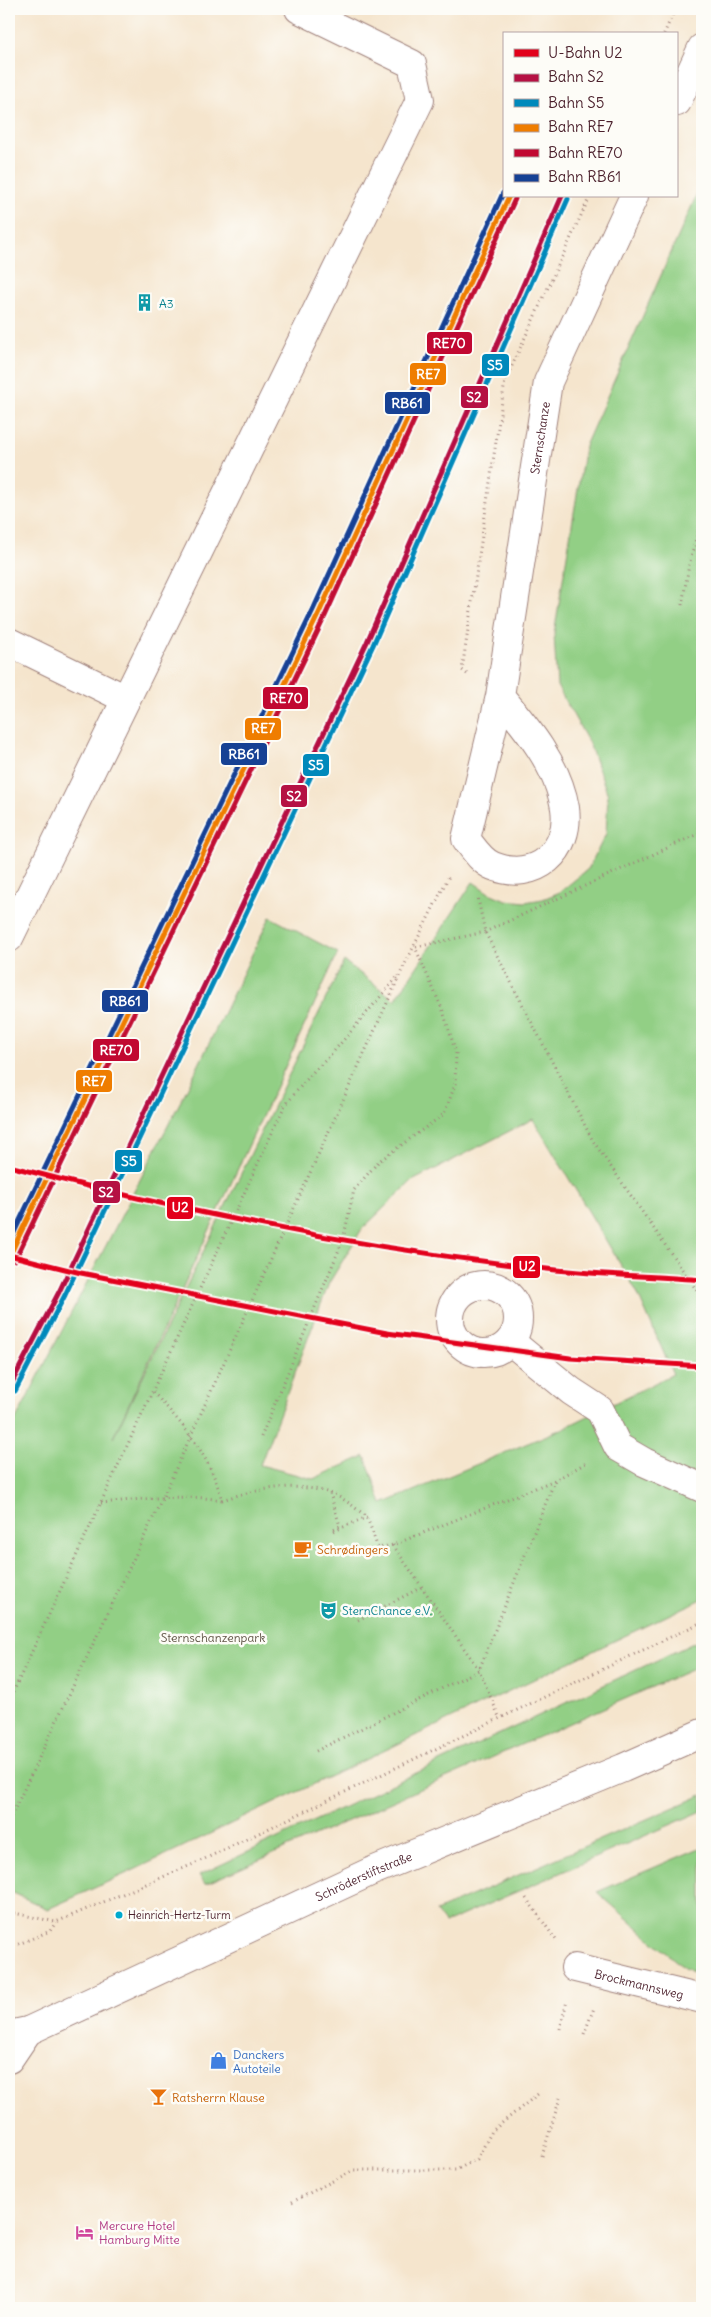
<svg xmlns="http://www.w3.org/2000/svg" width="711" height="2317" font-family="Delius,sans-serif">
<rect width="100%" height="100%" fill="#fdfcf7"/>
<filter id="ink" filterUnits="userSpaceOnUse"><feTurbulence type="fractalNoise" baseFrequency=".02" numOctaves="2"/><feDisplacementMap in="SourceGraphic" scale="10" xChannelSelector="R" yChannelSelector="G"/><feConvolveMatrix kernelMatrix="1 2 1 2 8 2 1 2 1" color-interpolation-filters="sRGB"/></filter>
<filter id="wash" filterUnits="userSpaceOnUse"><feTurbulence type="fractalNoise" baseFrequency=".0096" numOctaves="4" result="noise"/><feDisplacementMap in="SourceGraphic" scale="20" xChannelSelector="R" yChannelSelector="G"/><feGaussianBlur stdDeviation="1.12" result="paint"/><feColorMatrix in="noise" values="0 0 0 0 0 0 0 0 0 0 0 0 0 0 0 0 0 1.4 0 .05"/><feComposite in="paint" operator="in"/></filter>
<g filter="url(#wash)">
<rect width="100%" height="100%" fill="#f5e5cd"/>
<!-- green -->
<path fill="#92cf85" stroke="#6e7758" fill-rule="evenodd" d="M702 183V1599L134 1870 48 1909 9 1891V1433L189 1085 270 917 338 953 113 1438 344 961 395 1000 473 882 489 893 506 900 525 902 543 899 560 892 588 869 606 834 608 795 589 743 557 686 554 634 585 446ZM533 1119 637 1292 673 1374 564 1428 382 1504 365 1456 313 1479 260 1465 329 1283 362 1229 412 1181Z
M702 1639V1665L205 1884 199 1875Z
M702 1795V1811L445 1923 436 1911Z
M702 1847V1976L684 1968 597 1892Z"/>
</g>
<g filter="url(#ink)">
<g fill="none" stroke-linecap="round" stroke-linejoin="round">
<defs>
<g id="minor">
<path d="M677 102 702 48"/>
<path d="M9 642 126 699"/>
<path id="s1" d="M500 696C527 728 558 765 565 808 571 851 535 883 493 866 481 861 474 849 466 839L500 696 548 382 634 196"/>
<path d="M9 938 420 100 412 64 299 9"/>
<circle cx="484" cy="1319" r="34"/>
<path d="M510 1341 571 1391 600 1410 618 1447 644 1462 702 1488"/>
<path id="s2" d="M575 1968 702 1999"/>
</g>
<g id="major">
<path id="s3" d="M9 2035 28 2031 370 1872 623 1768 702 1733"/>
<path d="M9 2059 28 2031"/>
</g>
</defs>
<!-- minor casing -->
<use href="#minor" stroke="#a0827c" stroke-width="30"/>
<!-- major casing -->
<use href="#major" stroke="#a0827c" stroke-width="30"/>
<!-- path -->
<path stroke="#a0827c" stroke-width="3" stroke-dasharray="1 4" stroke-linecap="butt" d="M664 34 675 9
M682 605 689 565 702 516
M467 674 462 670 505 381 590 196
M478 899 485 932 593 1141 702 1298
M416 947 485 932 702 832
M261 1437 343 1240 354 1190 378 1162 444 1114 455 1085 456 1053 443 1011 415 947
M330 1493 340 1526 333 1529
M222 1500C262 1487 317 1477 353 1506 357 1510 365 1514 367 1519 372 1528 374 1539 378 1548L393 1545 555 1480 588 1462
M101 1503C141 1499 182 1494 222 1500 209 1453 184 1426 152 1391
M334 1531 367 1517
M393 1545 479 1670 500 1719
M358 1620 422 1587
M9 1701 284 1107 296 1092 314 1071 329 1057 399 975
M316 1751 479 1670 555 1480
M9 1821 163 1497 402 970 449 876
M526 1898 556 1940
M9 1912 56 1922 68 1917 196 1863 702 1622
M9 1948 50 1931 56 1922
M560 2029 567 2001
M584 2034 594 2008
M542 2156 560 2098
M292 2202 354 2170H456L477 2159 492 2131 538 2094"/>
<!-- minor -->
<use href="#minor" stroke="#fff" stroke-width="28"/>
<!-- major -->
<use href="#major" stroke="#fff" stroke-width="28"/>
<defs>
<path id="rail-1" d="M9 1388 59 1292 367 642 562 196"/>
<path id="rail-2" d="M15 1391 65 1295 373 645 568 199"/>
<path id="rail-3" d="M9 1257 319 613 509 196"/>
<path id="rail-4" d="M15 1260 325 616 515 199"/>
<path id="rail-5" d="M9 1243 313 610 503 193"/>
</defs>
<!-- rail-1 casing -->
<use href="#rail-1" stroke="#fdfcf7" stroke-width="9"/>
<!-- rail-2 casing -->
<use href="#rail-2" stroke="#fdfcf7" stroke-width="9"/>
<!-- rail-3 casing -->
<use href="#rail-3" stroke="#fdfcf7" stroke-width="9"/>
<!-- rail-4 casing -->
<use href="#rail-4" stroke="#fdfcf7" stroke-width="9"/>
<!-- rail-5 casing -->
<use href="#rail-5" stroke="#fdfcf7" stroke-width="9"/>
<!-- rail-1 -->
<use href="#rail-1" stroke="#b51143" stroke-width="5"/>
<!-- rail-2 -->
<use href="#rail-2" stroke="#0089bb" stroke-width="5"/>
<!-- rail-3 -->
<use href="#rail-3" stroke="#ef7d00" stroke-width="5"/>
<!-- rail-4 -->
<use href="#rail-4" stroke="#c10831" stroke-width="5"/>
<!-- rail-5 -->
<use href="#rail-5" stroke="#164194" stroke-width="5"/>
<defs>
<path id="metro-1" d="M9 1166C186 1213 365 1249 547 1269 599 1275 650 1276 702 1280
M9 1255 81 1273 387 1333 570 1358 702 1366"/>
</defs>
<!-- metro-1 casing -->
<use href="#metro-1" stroke="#fdfcf7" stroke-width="9"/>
<!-- metro-1 -->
<use href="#metro-1" stroke="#e2001a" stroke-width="5"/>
</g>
</g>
<!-- icons -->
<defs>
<symbol id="building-bare" viewBox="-9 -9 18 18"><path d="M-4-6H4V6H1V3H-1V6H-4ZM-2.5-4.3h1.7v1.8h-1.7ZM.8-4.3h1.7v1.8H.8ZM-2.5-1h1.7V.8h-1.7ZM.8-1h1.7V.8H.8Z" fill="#0f9aa8" stroke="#fdfcf7" stroke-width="2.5" paint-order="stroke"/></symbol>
<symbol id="cafe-bare" viewBox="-9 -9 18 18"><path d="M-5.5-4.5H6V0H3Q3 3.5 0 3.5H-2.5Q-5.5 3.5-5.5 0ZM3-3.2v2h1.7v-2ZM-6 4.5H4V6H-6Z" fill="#e8710a" stroke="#fdfcf7" stroke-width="2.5" paint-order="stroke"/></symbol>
<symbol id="theatre-bare" viewBox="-9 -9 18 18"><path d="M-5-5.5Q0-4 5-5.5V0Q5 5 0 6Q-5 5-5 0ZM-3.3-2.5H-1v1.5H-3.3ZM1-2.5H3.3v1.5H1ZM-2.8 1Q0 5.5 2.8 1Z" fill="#0f9aa8" stroke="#fdfcf7" stroke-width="2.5" paint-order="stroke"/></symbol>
<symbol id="shop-bare" viewBox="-9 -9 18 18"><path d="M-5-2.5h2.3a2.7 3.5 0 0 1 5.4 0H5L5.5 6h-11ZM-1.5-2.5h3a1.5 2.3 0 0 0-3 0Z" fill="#3f7fe0" stroke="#fdfcf7" stroke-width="2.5" paint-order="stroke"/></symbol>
<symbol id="bar-bare" viewBox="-9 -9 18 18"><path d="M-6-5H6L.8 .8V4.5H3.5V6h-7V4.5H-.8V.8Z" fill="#e8710a" stroke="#fdfcf7" stroke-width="2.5" paint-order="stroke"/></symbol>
<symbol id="hotel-bare" viewBox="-9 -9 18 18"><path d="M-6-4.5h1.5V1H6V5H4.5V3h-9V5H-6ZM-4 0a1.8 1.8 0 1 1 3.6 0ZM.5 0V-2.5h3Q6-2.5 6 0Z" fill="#d1479c" stroke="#fdfcf7" stroke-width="2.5" paint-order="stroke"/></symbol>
</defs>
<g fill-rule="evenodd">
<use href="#building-bare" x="132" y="290" width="25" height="25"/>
<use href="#cafe-bare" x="290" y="1536" width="25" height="25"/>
<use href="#theatre-bare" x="316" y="1598" width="25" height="25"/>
<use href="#shop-bare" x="206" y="2048" width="25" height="25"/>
<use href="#bar-bare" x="146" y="2084" width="25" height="25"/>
<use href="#hotel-bare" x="72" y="2220" width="25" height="25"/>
</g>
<!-- markers -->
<circle fill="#00a9ce" stroke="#fdfcf7" stroke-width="2" cx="119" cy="1915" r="4.5"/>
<g text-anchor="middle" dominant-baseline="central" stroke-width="5" stroke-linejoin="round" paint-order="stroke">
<!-- bus labels -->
<g font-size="11" fill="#4a1f2b" stroke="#fdfcf7" text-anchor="start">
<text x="128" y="1915">Heinrich-Hertz-Turm</text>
</g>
<!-- culture labels -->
<g font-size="12" fill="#0d838f" stroke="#fdfcf7" text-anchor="start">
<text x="159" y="303">A3</text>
<text x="342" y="1610">SternChance e.V.</text>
</g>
<!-- street labels -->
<g font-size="12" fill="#4a1f2b" stroke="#fdfcf7">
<text stroke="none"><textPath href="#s1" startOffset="692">Sternschanze</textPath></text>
<text stroke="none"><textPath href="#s3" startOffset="389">Schröderstiftstraße</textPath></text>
<text stroke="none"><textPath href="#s2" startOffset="66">Brockmannsweg</textPath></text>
</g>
<!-- food labels -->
<g font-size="12" fill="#c56008" stroke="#fdfcf7" text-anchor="start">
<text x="317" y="1549">Schrødingers</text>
<text x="172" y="2097">Ratsherrn Klause</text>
</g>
<!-- park labels -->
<g font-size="12" fill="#605446" stroke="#fdfcf7">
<text x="213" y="1637">Sternschanzenpark</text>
</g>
<!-- shop labels -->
<g font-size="12" fill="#366cbe" stroke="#fdfcf7" text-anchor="start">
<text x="233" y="2054">Danckers<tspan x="233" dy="14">Autoteile</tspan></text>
</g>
<!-- hotel labels -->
<g font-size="12" fill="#b23c85" stroke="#fdfcf7" text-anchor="start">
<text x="99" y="2225">Mercure Hotel<tspan x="99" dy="14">Hamburg Mitte</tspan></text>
</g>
</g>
<g stroke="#fdfcf7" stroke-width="2">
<rect x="426" y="331" width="47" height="24" rx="5" fill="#c10831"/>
<rect x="481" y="353" width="29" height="24" rx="5" fill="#0089bb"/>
<rect x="409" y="362" width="38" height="24" rx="5" fill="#ef7d00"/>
<rect x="460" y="385" width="29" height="24" rx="5" fill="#b51143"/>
<rect x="384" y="391" width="47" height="24" rx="5" fill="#164194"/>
<rect x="262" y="686" width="47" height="24" rx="5" fill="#c10831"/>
<rect x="244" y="717" width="38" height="24" rx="5" fill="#ef7d00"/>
<rect x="220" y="742" width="48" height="24" rx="5" fill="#164194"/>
<rect x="302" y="753" width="28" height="24" rx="5" fill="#0089bb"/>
<rect x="280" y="784" width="28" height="24" rx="5" fill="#b51143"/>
<rect x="101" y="989" width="48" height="24" rx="5" fill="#164194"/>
<rect x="92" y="1038" width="48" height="24" rx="5" fill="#c10831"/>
<rect x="75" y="1069" width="38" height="24" rx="5" fill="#ef7d00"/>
<rect x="114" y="1149" width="29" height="24" rx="5" fill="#0089bb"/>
<rect x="92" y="1180" width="29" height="24" rx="5" fill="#b51143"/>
<rect x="166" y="1196" width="28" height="24" rx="5" fill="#e2001a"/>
<rect x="512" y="1255" width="29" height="24" rx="5" fill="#e2001a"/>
</g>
<g font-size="14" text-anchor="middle" font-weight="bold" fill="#fff">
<text x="449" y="348">RE70</text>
<text x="495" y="370">S5</text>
<text x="428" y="379">RE7</text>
<text x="474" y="402">S2</text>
<text x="407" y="408">RB61</text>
<text x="286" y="703">RE70</text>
<text x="263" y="733">RE7</text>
<text x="244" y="759">RB61</text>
<text x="316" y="770">S5</text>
<text x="294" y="801">S2</text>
<text x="125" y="1006">RB61</text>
<text x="116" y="1055">RE70</text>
<text x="94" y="1086">RE7</text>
<text x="129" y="1166">S5</text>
<text x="106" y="1197">S2</text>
<text x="180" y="1212">U2</text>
<text x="527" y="1271">U2</text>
</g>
<!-- margin -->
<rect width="711" height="2317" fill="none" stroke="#fdfcf7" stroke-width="30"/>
<!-- legend -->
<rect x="503" y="32" width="175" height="165" fill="#fdfcf7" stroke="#b5a4a5"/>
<rect x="514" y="49" width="25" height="8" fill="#e2001a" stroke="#b5a4a5"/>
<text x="548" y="58" font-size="15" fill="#4a1f2b">U-Bahn U2</text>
<rect x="514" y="74" width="25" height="8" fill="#b51143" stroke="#b5a4a5"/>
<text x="548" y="82" font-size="15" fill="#4a1f2b">Bahn S2</text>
<rect x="514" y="99" width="25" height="8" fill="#0089bb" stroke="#b5a4a5"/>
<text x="548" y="108" font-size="15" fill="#4a1f2b">Bahn S5</text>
<rect x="514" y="124" width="25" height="8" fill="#ef7d00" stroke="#b5a4a5"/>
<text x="548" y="132" font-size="15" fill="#4a1f2b">Bahn RE7</text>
<rect x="514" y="149" width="25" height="8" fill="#c10831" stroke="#b5a4a5"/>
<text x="548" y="158" font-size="15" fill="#4a1f2b">Bahn RE70</text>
<rect x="514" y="174" width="25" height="8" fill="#164194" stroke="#b5a4a5"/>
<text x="548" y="182" font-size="15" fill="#4a1f2b">Bahn RB61</text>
</svg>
